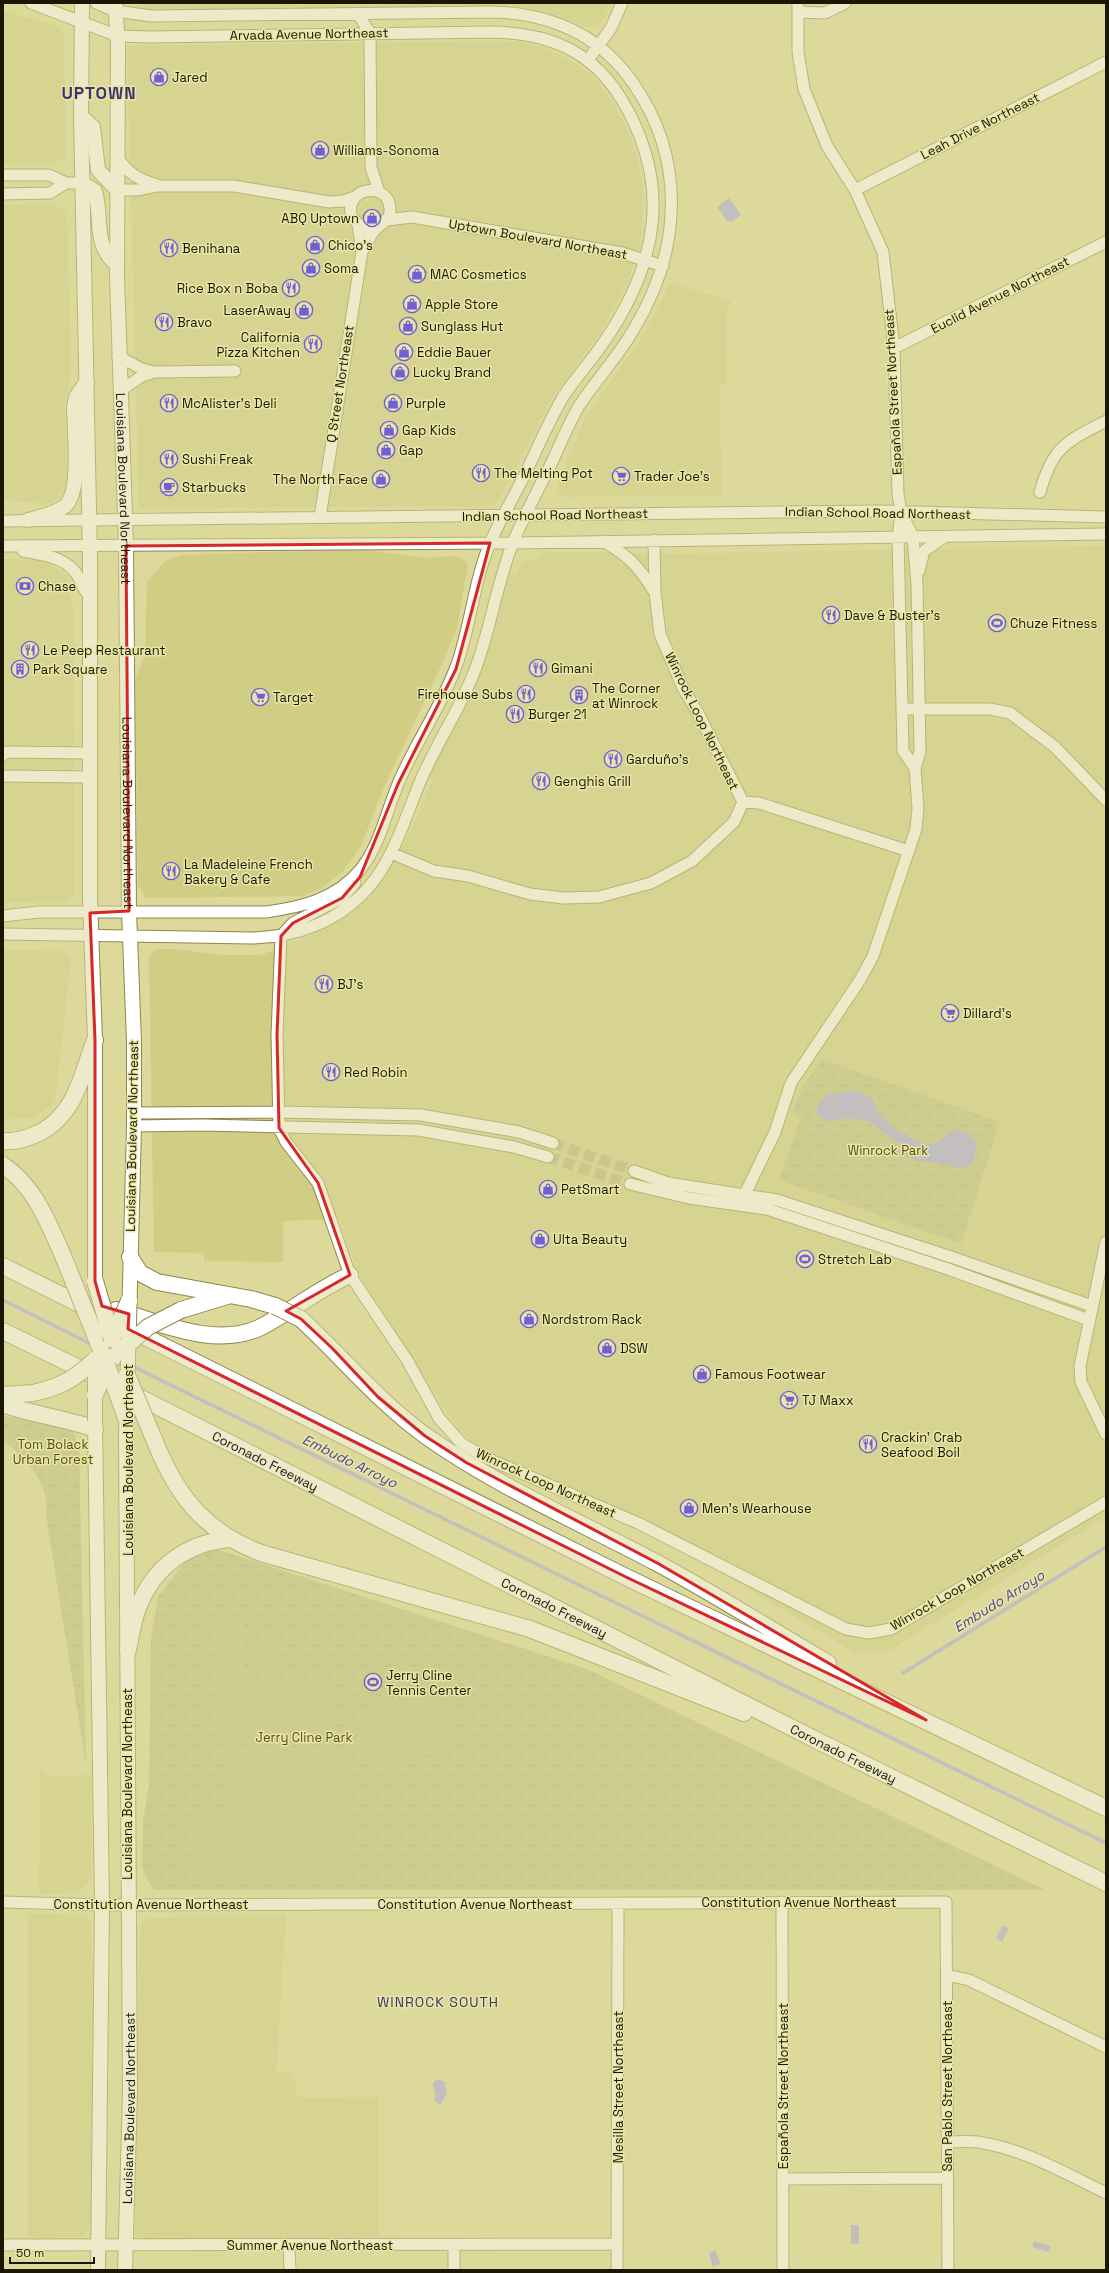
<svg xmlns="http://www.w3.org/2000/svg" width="1109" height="2273" font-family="'Space Grotesk',sans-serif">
<defs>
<pattern id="park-tufts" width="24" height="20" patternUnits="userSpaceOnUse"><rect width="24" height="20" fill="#bfbd83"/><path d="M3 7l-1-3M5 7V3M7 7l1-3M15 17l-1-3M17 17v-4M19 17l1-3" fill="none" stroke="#a4a26f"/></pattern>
</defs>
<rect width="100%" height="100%" fill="#dcd99a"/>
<!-- built -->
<path fill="#d0cd85" d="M135 3H612L601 23 596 26 589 27 541 10 510 5 175 11 138 8Z
M3 11 54 25 59 28 64 35 66 157 52 164H3Z
M491 41 520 42 544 48 570 60 593 76 613 103 629 133 638 159 644 198 641 238 629 281 599 334 552 398 500 497 493 504 485 506 139 508 127 46Z
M3 205H56L64 210 67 217 71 374 65 401 67 481 64 493 58 499 49 504 3 500Z
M670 283 731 301 726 315 727 385H719L722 495 563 497 558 494 556 488 586 416 643 336 664 297Z
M1106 546V1517L885 1653 854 1652 638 1523 473 1444 456 1426 363 1282 346 1242 340 1219 283 1221V1262L204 1261V1253L154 1252 149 959 153 952 159 949H174L223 955H261L317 933 344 917 359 905 410 833 432 781 428 778 474 690 487 653 510 573 517 575 521 564 525 561 541 557 542 553 608 552 669 554Z
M359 549 425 558 455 556 463 559 468 564 457 628 441 666 384 787 361 846 344 870 322 888 304 896 146 898 138 885 135 680 145 654 147 582 165 561 181 555Z
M3 559 34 560 47 563 66 575 69 584 74 616 75 895 68 902 63 903 3 902Z
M3 950 63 951 71 960 55 1101 46 1109 30 1118 3 1119Z
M40 1771H46L47 1776 92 1775 91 1878 85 1887 73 1893 39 1894Z
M28 1913 85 1916 91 1924 95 2058 94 2132 90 2228 82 2237H28Z
M286 1915 276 2072H291L295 2079 296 2094 302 2098 379 2097V2237L143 2238 135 2235 140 1924 148 1918Z"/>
<!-- park -->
<path fill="url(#park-tufts)" d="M822 1059 1000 1122 961 1244 779 1180 801 1118 792 1114 802 1088Z
M3 1416 72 1428 79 1447 86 1765 46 1515C51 1483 25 1458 3 1440Z
M216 1549 587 1669 1045 1890H154L147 1879 142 1867 143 1821 149 1785 151 1638 158 1596 186 1561Z"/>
<!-- pitch -->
<path fill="#bfbd83" d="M213 1618H243V1679H214Z
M259 1630H278V1670H259Z
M437 1682 461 1740 375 1774 353 1717Z
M214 1683 336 1684V1745H213Z
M227 1752H350V1875L196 1876V1814H227Z"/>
<!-- water -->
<path fill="#a49fec" d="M729 198 741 215 731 222 727 221 717 207Z
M849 1091C857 1092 866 1093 872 1099 876 1103 875 1109 878 1113 886 1124 918 1146 931 1144 941 1143 946 1133 955 1130L969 1134 977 1143 974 1160C960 1174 954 1165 939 1163 926 1161 907 1164 904 1148L871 1122 847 1118 829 1122 817 1115 818 1106 826 1095Z
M1003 1925 1009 1928 1002 1942 996 1938Z
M438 2079 445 2082 447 2093 440 2105 435 2101C436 2094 433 2089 433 2083Z
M851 2225H859V2244H851Z
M1034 2241 1051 2246 1049 2252 1032 2247Z
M715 2250 721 2264 713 2267 709 2253Z"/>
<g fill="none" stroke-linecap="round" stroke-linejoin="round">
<!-- stream -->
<path stroke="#a49fec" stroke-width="3.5" d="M3 1300 93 1345
M132 1366 1106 1843
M903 1673 1106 1547"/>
<!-- minor-tunnel -->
<path stroke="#b5b27b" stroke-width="11" stroke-dasharray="11 5.5" stroke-linecap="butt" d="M553 1143 634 1171
M548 1157 630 1184"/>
<defs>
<path id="minor" d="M798 12 825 13 845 3
M358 14 370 33 371 167 379 192
M588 60 611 28 622 3
M117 157C129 174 137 179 157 185
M3 175H49L66 183H83
M117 190H139L157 186H234L329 202 343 201 355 197
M855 190 1106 62
M3 194 50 193 66 183
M387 220 412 217 622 253 663 266
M362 252C366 244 370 236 375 230 382 222 391 221 390 208 388 180 342 187 352 218L363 228H377
M894 348 1106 242
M118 356 142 369 154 372 235 371
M120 391 142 376 154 372
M1040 492C1053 446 1066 442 1106 421
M901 512 898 537 903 751 915 768
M320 517 362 252 358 225
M3 521 879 511 1106 517
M603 541C627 555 639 566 653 590
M3 546 513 543 1106 534
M23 551C44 555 68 557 79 578 83 586 83 590 90 596
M919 571 924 551 943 538
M902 709H990L1010 713 1055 747 1106 800
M3 755 6 752 90 753
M3 776 90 777
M743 802 759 803 909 851
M391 853 434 871 468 876 530 894 564 898 599 897 651 883 692 861 734 822 743 802 698 713 683 688 660 634 655 592 654 540
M355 883 342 898 293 923 281 936 277 1035 279 1128 286 1142 318 1183 350 1275 407 1360 439 1418 461 1443 484 1457 638 1523 846 1629 869 1633 891 1629 1106 1502
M3 916 39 912H266C302 907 336 899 360 870 380 845 386 813 398 784 415 743 442 706 457 664 471 625 474 579 491 541 501 518 515 495 526 472 538 447 549 421 563 397 576 377 593 359 606 339 658 262 672 184 622 100 592 50 548 33 491 32L149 37 118 36 31 3
M3 934 252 938C296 937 338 922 368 888 394 858 405 818 420 782 436 744 460 709 475 670 491 628 497 581 514 540 526 512 540 486 553 460 561 442 569 423 579 406 596 380 618 357 634 329 681 251 687 160 633 83 599 34 551 13 491 12L152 16 115 11 96 3
M134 1113 279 1112 421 1115 519 1132 553 1143
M134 1126 203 1125 418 1130 514 1147 548 1157
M634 1171 668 1183 777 1200 954 1258 1092 1306
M630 1184 689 1198 767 1209 948 1269 1089 1320
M745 1194 775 1132 791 1083 860 980 873 956 916 829 918 808 915 768 920 752 917 584 913 537 901 512 898 494 894 348 883 252 855 190 827 146 804 89 798 52V3
M1106 1242 1080 1366 1081 1382 1106 1434
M3 1902 102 1905 946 1902 948 2270
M782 1902 783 2270
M947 1975 969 1980 1106 2047
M947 2142C957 2142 968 2141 978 2142 1024 2149 1064 2173 1106 2193
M784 2179 947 2178
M3 2245 617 2244
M289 2245 290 2270
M454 2245V2270
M617 2270 618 1904"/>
<g id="major">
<path d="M82 3 81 116 90 558V899L95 1040V1281"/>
<path id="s1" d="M115 3 118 44 117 277 126 546 129 911 134 1042V1126L130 1285"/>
<path d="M81 116 93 127 98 170 117 190"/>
<path d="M83 183 95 191C103 219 92 244 117 265"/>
<path d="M28 520C39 517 54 514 64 507 82 495 74 429 74 407L76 397 87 381"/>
<path d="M95 1421 102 1905 98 2270"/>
<path id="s2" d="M125 2270 130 2092 126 1436"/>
</g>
<g id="highway">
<path d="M3 1141C16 1142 29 1138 41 1132 77 1112 81 1075 95 1040"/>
<path d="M3 1165C34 1186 46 1218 61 1251"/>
<path d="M130 1257 140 1273 157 1282 251 1299 275 1306"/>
<path d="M3 1266 626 1577 1106 1808"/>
<path d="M116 1310C161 1323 216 1349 261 1327 292 1311 318 1289 350 1275"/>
<path d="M181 1310 227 1296"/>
<path d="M301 1319C343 1358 380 1403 426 1436 498 1487 580 1522 657 1563 715 1594 771 1630 828 1663"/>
<path d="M3 1331 95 1376"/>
<path d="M95 1335 107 1365 116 1355"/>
<path id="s3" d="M127 1391 824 1744 1106 1883"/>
<path d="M3 1395 33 1393"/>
<path d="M3 1404C33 1415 65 1418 95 1429"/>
<path d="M159 1451C181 1502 209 1533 261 1553L530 1629 744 1713"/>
<path d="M128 1650C131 1636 133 1621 138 1608 153 1567 188 1542 231 1539"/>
</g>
</defs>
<!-- minor casing -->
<use href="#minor" stroke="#8c894c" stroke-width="13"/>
<!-- major casing -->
<use href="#major" stroke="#8c894c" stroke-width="16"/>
<!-- highway casing -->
<use href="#highway" stroke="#8c894c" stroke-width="18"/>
<!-- minor -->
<use href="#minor" stroke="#fff" stroke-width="11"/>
<!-- major -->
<use href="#major" stroke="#fff" stroke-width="14"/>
<!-- highway -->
<use href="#highway" stroke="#fff" stroke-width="16"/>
<defs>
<path id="major-bridge" d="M95 1360V1421
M126 1436 130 1285"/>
<path id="highway-bridge" d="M61 1251 95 1335
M95 1281 112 1339
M275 1306 301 1319
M112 1339 129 1301
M118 1353 148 1327 181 1310
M107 1365 126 1418
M127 1375 159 1451
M33 1393C61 1387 74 1379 95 1360
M95 1395 107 1365"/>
</defs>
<!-- major-bridge casing -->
<use href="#major-bridge" stroke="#8c894c" stroke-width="16" stroke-linecap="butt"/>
<!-- highway-bridge casing -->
<use href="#highway-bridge" stroke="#8c894c" stroke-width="18" stroke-linecap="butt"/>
<!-- major-bridge -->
<use href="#major-bridge" stroke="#fff" stroke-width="14"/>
<!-- highway-bridge -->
<use href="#highway-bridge" stroke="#fff" stroke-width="16"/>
</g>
<!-- marked area -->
<path d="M0 0H1109V2273H0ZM490 543 456 669 398 784 360 877 342 898 293 923 281 936 277 1035 279 1128 318 1183 350 1275 286 1311 301 1319 332 1348 378 1397 425 1436 467 1463 659 1564 926 1720 626 1577 128 1329 129 1314 102 1306 95 1281V1040L90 913 129 911 126 546Z" fill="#dcd99a" fill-opacity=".55" fill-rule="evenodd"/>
<path fill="none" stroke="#d62828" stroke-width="3" stroke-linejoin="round" d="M490 543 456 669 398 784 360 877 342 898 293 923 281 936 277 1035 279 1128 318 1183 350 1275 286 1311 301 1319 332 1348 378 1397 425 1436 467 1463 659 1564 926 1720 626 1577 128 1329 129 1314 102 1306 95 1281V1040L90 913 129 911 126 546Z"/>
<!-- icons -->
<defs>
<symbol id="shop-ring" viewBox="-11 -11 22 22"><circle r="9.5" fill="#e9e6a7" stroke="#715fd9" stroke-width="1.5"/><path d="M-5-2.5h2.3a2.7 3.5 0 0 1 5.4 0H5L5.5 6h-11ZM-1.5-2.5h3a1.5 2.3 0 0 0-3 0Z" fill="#715fd9"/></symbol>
<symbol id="restaurant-ring" viewBox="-11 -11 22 22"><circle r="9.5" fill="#e9e6a7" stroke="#715fd9" stroke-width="1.5"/><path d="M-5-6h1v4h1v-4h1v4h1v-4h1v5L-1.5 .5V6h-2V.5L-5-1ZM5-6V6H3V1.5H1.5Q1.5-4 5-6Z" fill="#715fd9"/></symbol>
<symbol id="supermarket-ring" viewBox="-11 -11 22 22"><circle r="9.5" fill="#e9e6a7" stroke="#715fd9" stroke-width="1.5"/><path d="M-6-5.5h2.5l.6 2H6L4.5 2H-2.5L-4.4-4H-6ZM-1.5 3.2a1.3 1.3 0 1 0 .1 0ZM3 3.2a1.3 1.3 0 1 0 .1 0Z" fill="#715fd9"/></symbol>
<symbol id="cafe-ring" viewBox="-11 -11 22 22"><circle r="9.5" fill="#e9e6a7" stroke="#715fd9" stroke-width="1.5"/><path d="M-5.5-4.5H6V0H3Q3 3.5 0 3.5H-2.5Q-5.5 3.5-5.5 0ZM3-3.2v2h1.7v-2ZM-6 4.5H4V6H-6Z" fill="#715fd9"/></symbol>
<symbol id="bank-ring" viewBox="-11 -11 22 22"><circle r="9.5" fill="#e9e6a7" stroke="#715fd9" stroke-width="1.5"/><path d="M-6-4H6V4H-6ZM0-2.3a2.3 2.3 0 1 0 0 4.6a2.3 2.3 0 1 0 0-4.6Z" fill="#715fd9"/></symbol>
<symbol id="stadium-ring" viewBox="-11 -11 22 22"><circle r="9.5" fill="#e9e6a7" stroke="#715fd9" stroke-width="1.5"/><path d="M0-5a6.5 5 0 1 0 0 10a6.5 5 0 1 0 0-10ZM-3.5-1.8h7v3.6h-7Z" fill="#715fd9"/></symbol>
<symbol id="building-ring" viewBox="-11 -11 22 22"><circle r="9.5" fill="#e9e6a7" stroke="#715fd9" stroke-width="1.5"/><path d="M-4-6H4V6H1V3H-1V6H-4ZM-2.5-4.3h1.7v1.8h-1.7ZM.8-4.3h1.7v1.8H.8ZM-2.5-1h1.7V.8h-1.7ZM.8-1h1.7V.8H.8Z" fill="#715fd9"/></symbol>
</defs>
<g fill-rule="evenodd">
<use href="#shop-ring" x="149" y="67" width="20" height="20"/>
<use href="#shop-ring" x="310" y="140" width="20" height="20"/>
<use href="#shop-ring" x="362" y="208" width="20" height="20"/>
<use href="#shop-ring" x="305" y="235" width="20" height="20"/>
<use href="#restaurant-ring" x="159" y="238" width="20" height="20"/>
<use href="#shop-ring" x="301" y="258" width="20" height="20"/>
<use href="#shop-ring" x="407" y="264" width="20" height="20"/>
<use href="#restaurant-ring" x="281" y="278" width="20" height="20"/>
<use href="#shop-ring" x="402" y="294" width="20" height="20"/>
<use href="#shop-ring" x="294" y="300" width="20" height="20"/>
<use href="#restaurant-ring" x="154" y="312" width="20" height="20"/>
<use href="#shop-ring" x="398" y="316" width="20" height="20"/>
<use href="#restaurant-ring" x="303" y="334" width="20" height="20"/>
<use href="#shop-ring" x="394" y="342" width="20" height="20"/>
<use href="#shop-ring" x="390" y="362" width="20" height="20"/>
<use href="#restaurant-ring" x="159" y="393" width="20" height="20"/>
<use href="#shop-ring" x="383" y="393" width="20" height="20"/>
<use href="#shop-ring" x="379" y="420" width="20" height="20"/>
<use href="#shop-ring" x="376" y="440" width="20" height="20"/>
<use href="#restaurant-ring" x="159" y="449" width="20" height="20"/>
<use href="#restaurant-ring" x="471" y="463" width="20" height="20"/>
<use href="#supermarket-ring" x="611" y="466" width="20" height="20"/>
<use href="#shop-ring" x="371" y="469" width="20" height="20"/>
<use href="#cafe-ring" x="159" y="477" width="20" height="20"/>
<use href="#bank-ring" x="15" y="576" width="20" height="20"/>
<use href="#restaurant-ring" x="821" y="605" width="20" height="20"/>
<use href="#stadium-ring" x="987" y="613" width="20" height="20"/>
<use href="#restaurant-ring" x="20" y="640" width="20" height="20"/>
<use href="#restaurant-ring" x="528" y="658" width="20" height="20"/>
<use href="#building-ring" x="10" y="659" width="20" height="20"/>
<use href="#restaurant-ring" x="516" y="684" width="20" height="20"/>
<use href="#building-ring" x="569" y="685" width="20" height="20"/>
<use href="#supermarket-ring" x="250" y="687" width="20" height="20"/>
<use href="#restaurant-ring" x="505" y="704" width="20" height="20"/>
<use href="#restaurant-ring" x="603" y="749" width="20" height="20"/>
<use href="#restaurant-ring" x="531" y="771" width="20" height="20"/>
<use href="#restaurant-ring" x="161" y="861" width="20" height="20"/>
<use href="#restaurant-ring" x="314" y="974" width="20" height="20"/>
<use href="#supermarket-ring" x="940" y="1003" width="20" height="20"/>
<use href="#restaurant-ring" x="321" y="1062" width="20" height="20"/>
<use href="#shop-ring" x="538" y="1179" width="20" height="20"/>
<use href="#shop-ring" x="530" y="1229" width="20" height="20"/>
<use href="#stadium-ring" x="795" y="1249" width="20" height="20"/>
<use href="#shop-ring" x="519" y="1309" width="20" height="20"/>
<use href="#shop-ring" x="597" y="1338" width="20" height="20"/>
<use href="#shop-ring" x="692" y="1364" width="20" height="20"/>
<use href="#supermarket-ring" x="779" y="1390" width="20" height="20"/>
<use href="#restaurant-ring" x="858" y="1434" width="20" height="20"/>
<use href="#shop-ring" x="679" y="1498" width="20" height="20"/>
<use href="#stadium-ring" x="363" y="1672" width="20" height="20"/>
</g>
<g text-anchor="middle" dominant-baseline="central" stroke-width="3" stroke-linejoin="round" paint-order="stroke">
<!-- street labels -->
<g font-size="13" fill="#191701" stroke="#e9e6a7">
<text transform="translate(309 34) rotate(-1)">Arvada Avenue Northeast</text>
<text transform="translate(980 126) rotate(-27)">Leah Drive Northeast</text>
<text transform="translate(538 239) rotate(10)">Uptown Boulevard Northeast</text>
<text transform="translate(1000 295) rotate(-27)">Euclid Avenue Northeast</text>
<text transform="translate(340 384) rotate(-81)">Q Street Northeast</text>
<text transform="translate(893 392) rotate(-93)">Española Street Northeast</text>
<text stroke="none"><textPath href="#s1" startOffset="486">Louisiana Boulevard Northeast</textPath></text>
<text transform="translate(878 513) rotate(1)">Indian School Road Northeast</text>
<text transform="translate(555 515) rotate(-1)">Indian School Road Northeast</text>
<text transform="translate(702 721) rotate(64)">Winrock Loop Northeast</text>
<text stroke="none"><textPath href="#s1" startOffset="810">Louisiana Boulevard Northeast</textPath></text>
<text transform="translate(132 1136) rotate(-89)">Louisiana Boulevard Northeast</text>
<text transform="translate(128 1460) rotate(-90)">Louisiana Boulevard Northeast</text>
<text stroke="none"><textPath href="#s3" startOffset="155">Coronado Freeway</textPath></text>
<text transform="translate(546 1483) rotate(24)">Winrock Loop Northeast</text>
<text transform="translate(957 1589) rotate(-30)">Winrock Loop Northeast</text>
<text stroke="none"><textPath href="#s3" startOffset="479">Coronado Freeway</textPath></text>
<text stroke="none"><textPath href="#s3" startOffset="803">Coronado Freeway</textPath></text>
<text transform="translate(127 1784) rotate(-90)">Louisiana Boulevard Northeast</text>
<text x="799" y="1902">Constitution Avenue Northeast</text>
<text x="151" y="1904">Constitution Avenue Northeast</text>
<text x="475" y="1904">Constitution Avenue Northeast</text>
<text transform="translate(783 2086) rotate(-90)">Española Street Northeast</text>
<text transform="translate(947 2086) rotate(-90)">San Pablo Street Northeast</text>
<text transform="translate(618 2087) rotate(-90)">Mesilla Street Northeast</text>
<text stroke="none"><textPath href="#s2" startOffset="162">Louisiana Boulevard Northeast</textPath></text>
<text x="310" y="2245">Summer Avenue Northeast</text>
</g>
<!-- poi labels -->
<g font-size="13" fill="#191701" stroke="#e9e6a7" text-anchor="start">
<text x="172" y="77">Jared</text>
<text x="333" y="150">Williams-Sonoma</text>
<text x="359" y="218" text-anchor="end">ABQ Uptown</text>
<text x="328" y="245">Chico's</text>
<text x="182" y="248">Benihana</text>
<text x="324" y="268">Soma</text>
<text x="430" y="274">MAC Cosmetics</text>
<text x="278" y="288" text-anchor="end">Rice Box n Boba</text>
<text x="425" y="304">Apple Store</text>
<text x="291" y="310" text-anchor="end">LaserAway</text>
<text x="177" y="322">Bravo</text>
<text x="421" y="326">Sunglass Hut</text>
<text x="300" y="337" text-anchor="end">California<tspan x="300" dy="15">Pizza Kitchen</tspan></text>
<text x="417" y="352">Eddie Bauer</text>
<text x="413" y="372">Lucky Brand</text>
<text x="182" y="403">McAlister's Deli</text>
<text x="406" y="403">Purple</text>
<text x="402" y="430">Gap Kids</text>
<text x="399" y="450">Gap</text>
<text x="182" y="459">Sushi Freak</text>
<text x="494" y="473">The Melting Pot</text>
<text x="634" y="476">Trader Joe's</text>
<text x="368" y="479" text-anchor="end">The North Face</text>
<text x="182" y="487">Starbucks</text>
<text x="38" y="586">Chase</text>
<text x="844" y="615">Dave &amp; Buster's</text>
<text x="1010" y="623">Chuze Fitness</text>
<text x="43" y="650">Le Peep Restaurant</text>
<text x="551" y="668">Gimani</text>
<text x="33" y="669">Park Square</text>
<text x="592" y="688">The Corner<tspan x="592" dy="15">at Winrock</tspan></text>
<text x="513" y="694" text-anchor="end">Firehouse Subs</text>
<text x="273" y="697">Target</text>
<text x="528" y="714">Burger 21</text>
<text x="626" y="759">Garduño's</text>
<text x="554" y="781">Genghis Grill</text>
<text x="184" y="864">La Madeleine French<tspan x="184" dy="15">Bakery &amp; Cafe</tspan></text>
<text x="337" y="984">BJ's</text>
<text x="963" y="1013">Dillard's</text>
<text x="344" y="1072">Red Robin</text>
<text x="561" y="1189">PetSmart</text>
<text x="553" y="1239">Ulta Beauty</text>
<text x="818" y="1259">Stretch Lab</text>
<text x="542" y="1319">Nordstrom Rack</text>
<text x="620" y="1348">DSW</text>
<text x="715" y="1374">Famous Footwear</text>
<text x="802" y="1400">TJ Maxx</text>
<text x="881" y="1437">Crackin' Crab<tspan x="881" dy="15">Seafood Boil</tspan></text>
<text x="702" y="1508">Men's Wearhouse</text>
<text x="386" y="1675">Jerry Cline<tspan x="386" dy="15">Tennis Center</tspan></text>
</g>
<!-- park labels -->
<g font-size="13" fill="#55510d" stroke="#e9e6a7">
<text x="888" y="1150">Winrock Park</text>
<text x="53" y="1444">Tom Bolack<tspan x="53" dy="15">Urban Forest</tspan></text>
<text x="304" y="1737">Jerry Cline Park</text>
</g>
<!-- water labels -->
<g font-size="14" font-style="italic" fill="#4f429c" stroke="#e9e6a7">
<text transform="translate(350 1461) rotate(26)">Embudo Arroyo</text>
<text transform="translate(999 1601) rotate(-32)">Embudo Arroyo</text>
</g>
<!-- neighbourhood labels -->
<g font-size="14" letter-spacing="1" fill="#3c3571" stroke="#e9e6a7">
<text x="438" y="2002">WINROCK SOUTH</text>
</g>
<!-- district labels -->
<g font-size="17" font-weight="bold" letter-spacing="1" fill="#3c3571" stroke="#e9e6a7">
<text x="99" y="93">UPTOWN</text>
</g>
</g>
<!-- border -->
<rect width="1109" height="2273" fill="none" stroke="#191701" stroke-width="8"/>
<!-- scale -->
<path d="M10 2257v6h84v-6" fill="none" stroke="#191701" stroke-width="2"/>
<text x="16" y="2257" font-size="12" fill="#191701" stroke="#e9e6a7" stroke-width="3" paint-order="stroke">50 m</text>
</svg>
